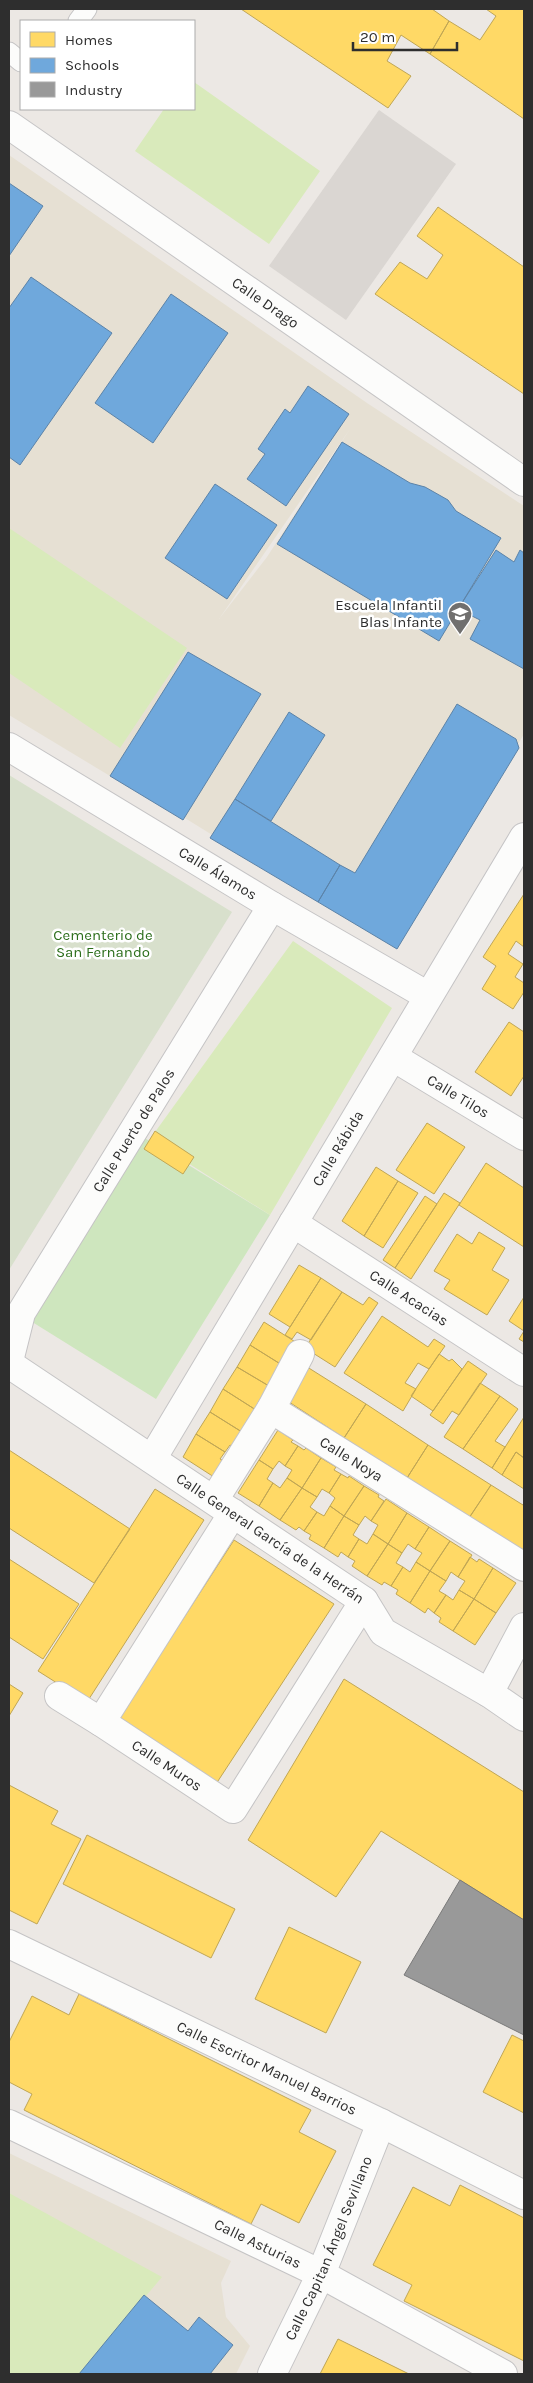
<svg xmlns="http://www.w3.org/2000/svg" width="533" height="2383" font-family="Karla,sans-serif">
<rect width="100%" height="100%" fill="#ece8e4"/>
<!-- education -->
<path fill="#e6e0d3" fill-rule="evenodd" d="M9 155 367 403 524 506V734L397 949 112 773 110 776 9 715ZM350 429 267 557 219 619Z
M9 2153 231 2261 221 2283 226 2317 250 2346 236 2374H9Z"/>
<!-- green -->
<path fill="#cee6be" d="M143 1137 270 1215 156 1399 29 1320Z"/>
<!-- cemetery -->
<path fill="#d8e0cc" d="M9 775 232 912 9 1270Z"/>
<!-- pitch -->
<path fill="#d9eabb" d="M194 82 320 171 269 244 135 151 164 109H194Z
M9 528 187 648 120 748 9 673Z
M293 941 392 1008 270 1215 150 1139Z
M9 2193 162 2277 80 2374H9Z"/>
<!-- plaza -->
<path fill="#dad6d2" d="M379 110 456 164 346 320 269 266Z"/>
<!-- homes -->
<path fill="#ffd966" stroke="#c0a655" d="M241 9H432L449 21 430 54 401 35 387 61 411 76 388 108Z
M486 9H524V119L430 54 449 21 480 40 496 16Z
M438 207 524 267V394L375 294 400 262 427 279 443 255 417 236Z
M524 894V947L516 941 508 954 523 964 515 977 524 983V992L513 1009 482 989 496 966 483 957Z
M509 1022 524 1032V1076L511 1096 475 1072Z
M427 1123 465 1147 434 1194 396 1170Z
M155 1131 194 1157 183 1174 144 1149Z
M486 1163 524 1188V1247L459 1205Z
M376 1167 398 1181 364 1236 342 1221Z
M398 1181 418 1193 383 1248 364 1236Z
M444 1193 460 1203 411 1279 395 1268Z
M425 1196 437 1204 395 1268 383 1260Z
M479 1232 505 1248 492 1270 509 1280 487 1315 444 1289 450 1280 434 1271 457 1234 472 1244Z
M299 1265 321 1278 290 1327 269 1314Z
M321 1278 342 1292 311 1340 297 1332 292 1339 285 1335Z
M342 1292 363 1305 369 1297 378 1303 335 1367 305 1348Z
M524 1297V1342L519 1339 524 1331 509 1321Z
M382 1316 428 1347 434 1339 445 1346 429 1369 418 1363 405 1383 416 1389 403 1411 344 1373Z
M264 1322 297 1343 282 1365 250 1345Z
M250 1345 282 1365 269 1386 237 1367Z
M439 1354 449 1361 452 1359 462 1369 433 1411 411 1396Z
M468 1361 487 1374 459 1415 452 1411 443 1424 430 1415Z
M304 1365 366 1404 344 1438 283 1398Z
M237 1367 269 1386 256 1410 223 1389Z
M480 1383 500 1396 463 1449 444 1437Z
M223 1389 256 1410 242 1432 210 1412Z
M500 1396 518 1409 495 1441 505 1447 492 1468 463 1449Z
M366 1404 428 1445 407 1478 344 1438Z
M210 1412 242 1432 233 1447 230 1445 225 1452 196 1434Z
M524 1417V1458L516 1452 502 1475 492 1468Z
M278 1430 293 1440 291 1442 298 1446 285 1466 279 1461 273 1469 259 1460Z
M196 1434 225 1452 220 1459 224 1461 214 1477 183 1457Z
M428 1445 491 1485 469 1518 407 1478Z
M298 1446 304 1450 306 1448 321 1458 302 1488 287 1478 292 1470 285 1466Z
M9 1450 130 1529 94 1583 9 1528Z
M516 1452 524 1458V1489L502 1475Z
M321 1458 336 1467 334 1470 341 1474 329 1493 322 1489 317 1497 302 1488Z
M259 1460 273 1469 267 1479 273 1483 259 1506 238 1493Z
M341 1474 348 1478 349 1476 364 1486 344 1516 330 1506 335 1498 329 1493Z
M287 1478 302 1488 280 1520 259 1506 273 1483 280 1488Z
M491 1485 523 1505 524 1502V1554L469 1518Z
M364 1486 379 1495 378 1497 384 1501 371 1521 365 1516 359 1525 344 1516Z
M302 1488 317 1497 310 1507 317 1512 304 1531 299 1527 296 1530 280 1520Z
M155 1489 204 1520 87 1702 38 1671Z
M386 1499 407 1513 388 1544 373 1534 378 1525 371 1521Z
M330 1506 344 1516 324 1548 309 1539 311 1535 304 1531 317 1512 324 1516Z
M407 1513 429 1527 415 1549 408 1544 402 1553 388 1544Z
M344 1516 359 1525 353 1535 359 1539 348 1557 341 1552 338 1557 324 1548Z
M429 1527 450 1541 430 1571 416 1562 422 1553 415 1549Z
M373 1534 388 1544 367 1576 352 1566 355 1561 348 1557 359 1539 367 1544Z
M234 1540 334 1604 216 1784 117 1721Z
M450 1541 472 1555 458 1577 451 1572 446 1581 430 1571Z
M388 1544 402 1553 396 1563 403 1567 391 1586 384 1582 382 1585 367 1576Z
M470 1557 477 1562 479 1559 493 1568 474 1599 459 1590 465 1581 458 1577Z
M9 1559 79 1604 43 1659 9 1637Z
M416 1562 430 1571 410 1603 396 1594 398 1590 391 1586 403 1567 410 1572Z
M493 1568 516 1583 496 1613 474 1599Z
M430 1571 446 1581 439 1591 446 1595 434 1613 428 1608 425 1613 410 1603Z
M459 1590 474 1599 453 1631 439 1622 441 1618 434 1613 446 1595 453 1600Z
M474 1599 496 1613 475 1645 453 1631Z
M344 1679 524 1792V1920L381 1831 336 1897 248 1840Z
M9 1684 23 1693 9 1716Z
M9 1785 58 1811 51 1824 81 1839 37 1924 9 1910Z
M87 1835 235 1909 211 1958 63 1884Z
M289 1927 361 1962 326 2033 255 1999Z
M79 1994 311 2110 299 2132 336 2151 299 2223 261 2204 251 2224 24 2110 32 2094 9 2082V2042L32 1996 69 2015Z
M512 2035 524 2041V2113L483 2092Z
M460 2185 524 2218V2361L404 2301 412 2285 373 2265 413 2187 450 2206Z
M338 2339 409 2374H320Z"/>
<!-- schools -->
<path fill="#6fa8dc" stroke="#5c83a8" d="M9 183 43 206 9 256Z
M31 277 112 333 20 465 9 457V308Z
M171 294 228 333 153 443 95 403Z
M308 386 349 414 286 506 247 479 265 454 258 449 285 409 290 413Z
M342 442 410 483 425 487 448 500 456 511 501 538 439 641 277 544Z
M215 484 277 525 227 599 165 558Z
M496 550 514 562 520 550 524 553V669L470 639 480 620 458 609Z
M188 652 261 694 183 820 110 776Z
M457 704 516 739 519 748 397 949 318 902 340 865 355 873Z
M289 712 325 735 271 821 235 799Z
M235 799 340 865 318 902 210 838Z
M144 2295 188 2331 199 2317 233 2345 210 2374H79Z"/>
<!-- industry -->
<path fill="#999" stroke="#797979" d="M460 1880 524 1920V2035L404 1975Z"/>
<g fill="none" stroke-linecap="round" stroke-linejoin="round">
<defs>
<path id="service" d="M78 21 87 9
M9 52 21 62"/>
<g id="pedestrian">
<path id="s1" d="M9 125 524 482"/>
</g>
<g id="minor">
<path id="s2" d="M393 1057 524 1136"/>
<path id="s3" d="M293 1223 524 1372"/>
<path d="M271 1409 300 1354"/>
<path id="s4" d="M214 1500 271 1409 524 1567"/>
<path id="s5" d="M233 1513 101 1722 233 1809 364 1601"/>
<path d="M489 1693 524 1627"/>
<path d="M59 1696 101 1722"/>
<path id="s6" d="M9 1944 381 2123 524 2195"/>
<path id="s7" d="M9 2124 321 2274 503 2374"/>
<path id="s8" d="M272 2374 321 2274 381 2123"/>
</g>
<g id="tertiary">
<path id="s9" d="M9 747 272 906 428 996"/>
<path id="s10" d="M9 1361 21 1313 272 906"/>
<path id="s11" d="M9 1364 364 1601 383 1632 489 1693 524 1717"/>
<path id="s12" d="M152 1459 524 837"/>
</g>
</defs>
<!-- service casing -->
<use href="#service" stroke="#c5c4c5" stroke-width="21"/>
<!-- pedestrian casing -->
<use href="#pedestrian" stroke="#c5c4c5" stroke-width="30"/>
<!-- minor casing -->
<use href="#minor" stroke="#c5c4c5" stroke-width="30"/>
<!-- tertiary casing -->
<use href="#tertiary" stroke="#c5c4c5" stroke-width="30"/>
<!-- service -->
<use href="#service" stroke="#fcfcfb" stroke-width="19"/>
<!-- pedestrian -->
<use href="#pedestrian" stroke="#fcfcfb" stroke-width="28"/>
<!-- minor -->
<use href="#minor" stroke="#fcfcfb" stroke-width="28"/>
<!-- tertiary -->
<use href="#tertiary" stroke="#fcfcfb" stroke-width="28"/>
</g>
<!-- icons -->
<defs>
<symbol id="school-pin" viewBox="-11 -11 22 30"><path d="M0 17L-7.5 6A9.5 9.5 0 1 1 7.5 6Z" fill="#706f6e" stroke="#fff"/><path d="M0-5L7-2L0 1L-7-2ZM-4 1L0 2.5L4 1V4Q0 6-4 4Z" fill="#fff"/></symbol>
</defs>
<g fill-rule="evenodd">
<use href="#school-pin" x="446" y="600" width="28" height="38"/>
</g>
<g text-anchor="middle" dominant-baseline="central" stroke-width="5" stroke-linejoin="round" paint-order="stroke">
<!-- street labels -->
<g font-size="15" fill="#2e2e2e" stroke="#fff">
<text stroke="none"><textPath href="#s1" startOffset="312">Calle Drago</textPath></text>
<text stroke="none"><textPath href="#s9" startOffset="244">Calle Álamos</textPath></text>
<text stroke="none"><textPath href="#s2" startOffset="76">Calle Tilos</textPath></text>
<text stroke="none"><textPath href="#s10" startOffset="264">Calle Puerto de Palos</textPath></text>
<text stroke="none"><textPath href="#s12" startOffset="362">Calle Rábida</textPath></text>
<text stroke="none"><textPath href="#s3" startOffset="138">Calle Acacias</textPath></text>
<text stroke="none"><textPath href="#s4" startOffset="202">Calle Noya</textPath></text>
<text stroke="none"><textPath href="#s11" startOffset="314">Calle General García de la Herrán</textPath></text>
<text stroke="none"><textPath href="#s5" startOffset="326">Calle Muros</textPath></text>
<text stroke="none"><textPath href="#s6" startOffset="286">Calle Escritor Manuel Barrios</textPath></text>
<text stroke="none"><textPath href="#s7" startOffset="276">Calle Asturias</textPath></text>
<text stroke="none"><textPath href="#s8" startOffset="138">Calle Capitan Ángel Sevillano</textPath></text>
</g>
<!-- poi labels -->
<g font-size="15" fill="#2e2e2e" stroke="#fff" text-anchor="end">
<text x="442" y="605">Escuela Infantil<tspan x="442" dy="17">Blas Infante</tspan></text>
</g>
<!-- park labels -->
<g font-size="15" fill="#2c6e1b" stroke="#fff">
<text x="103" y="935">Cementerio de<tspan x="103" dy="17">San Fernando</tspan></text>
</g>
</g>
<!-- border -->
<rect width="533" height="2383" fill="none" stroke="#2e2e2e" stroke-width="20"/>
<!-- legend -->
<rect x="20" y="20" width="175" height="90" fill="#ffffff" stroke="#ababab"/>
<rect x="30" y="32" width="25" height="15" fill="#ffd966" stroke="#ababab"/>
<text x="65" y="45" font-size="15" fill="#2e2e2e">Homes</text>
<rect x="30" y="58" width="25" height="15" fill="#6fa8dc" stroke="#ababab"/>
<text x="65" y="70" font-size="15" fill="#2e2e2e">Schools</text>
<rect x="30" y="82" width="25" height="15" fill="#999999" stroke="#ababab"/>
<text x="65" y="95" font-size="15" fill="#2e2e2e">Industry</text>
<!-- scale -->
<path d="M353 42v8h104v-8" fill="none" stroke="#2e2e2e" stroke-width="2.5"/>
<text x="360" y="42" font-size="15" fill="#2e2e2e" stroke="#ffffff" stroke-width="4" paint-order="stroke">20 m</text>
</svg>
